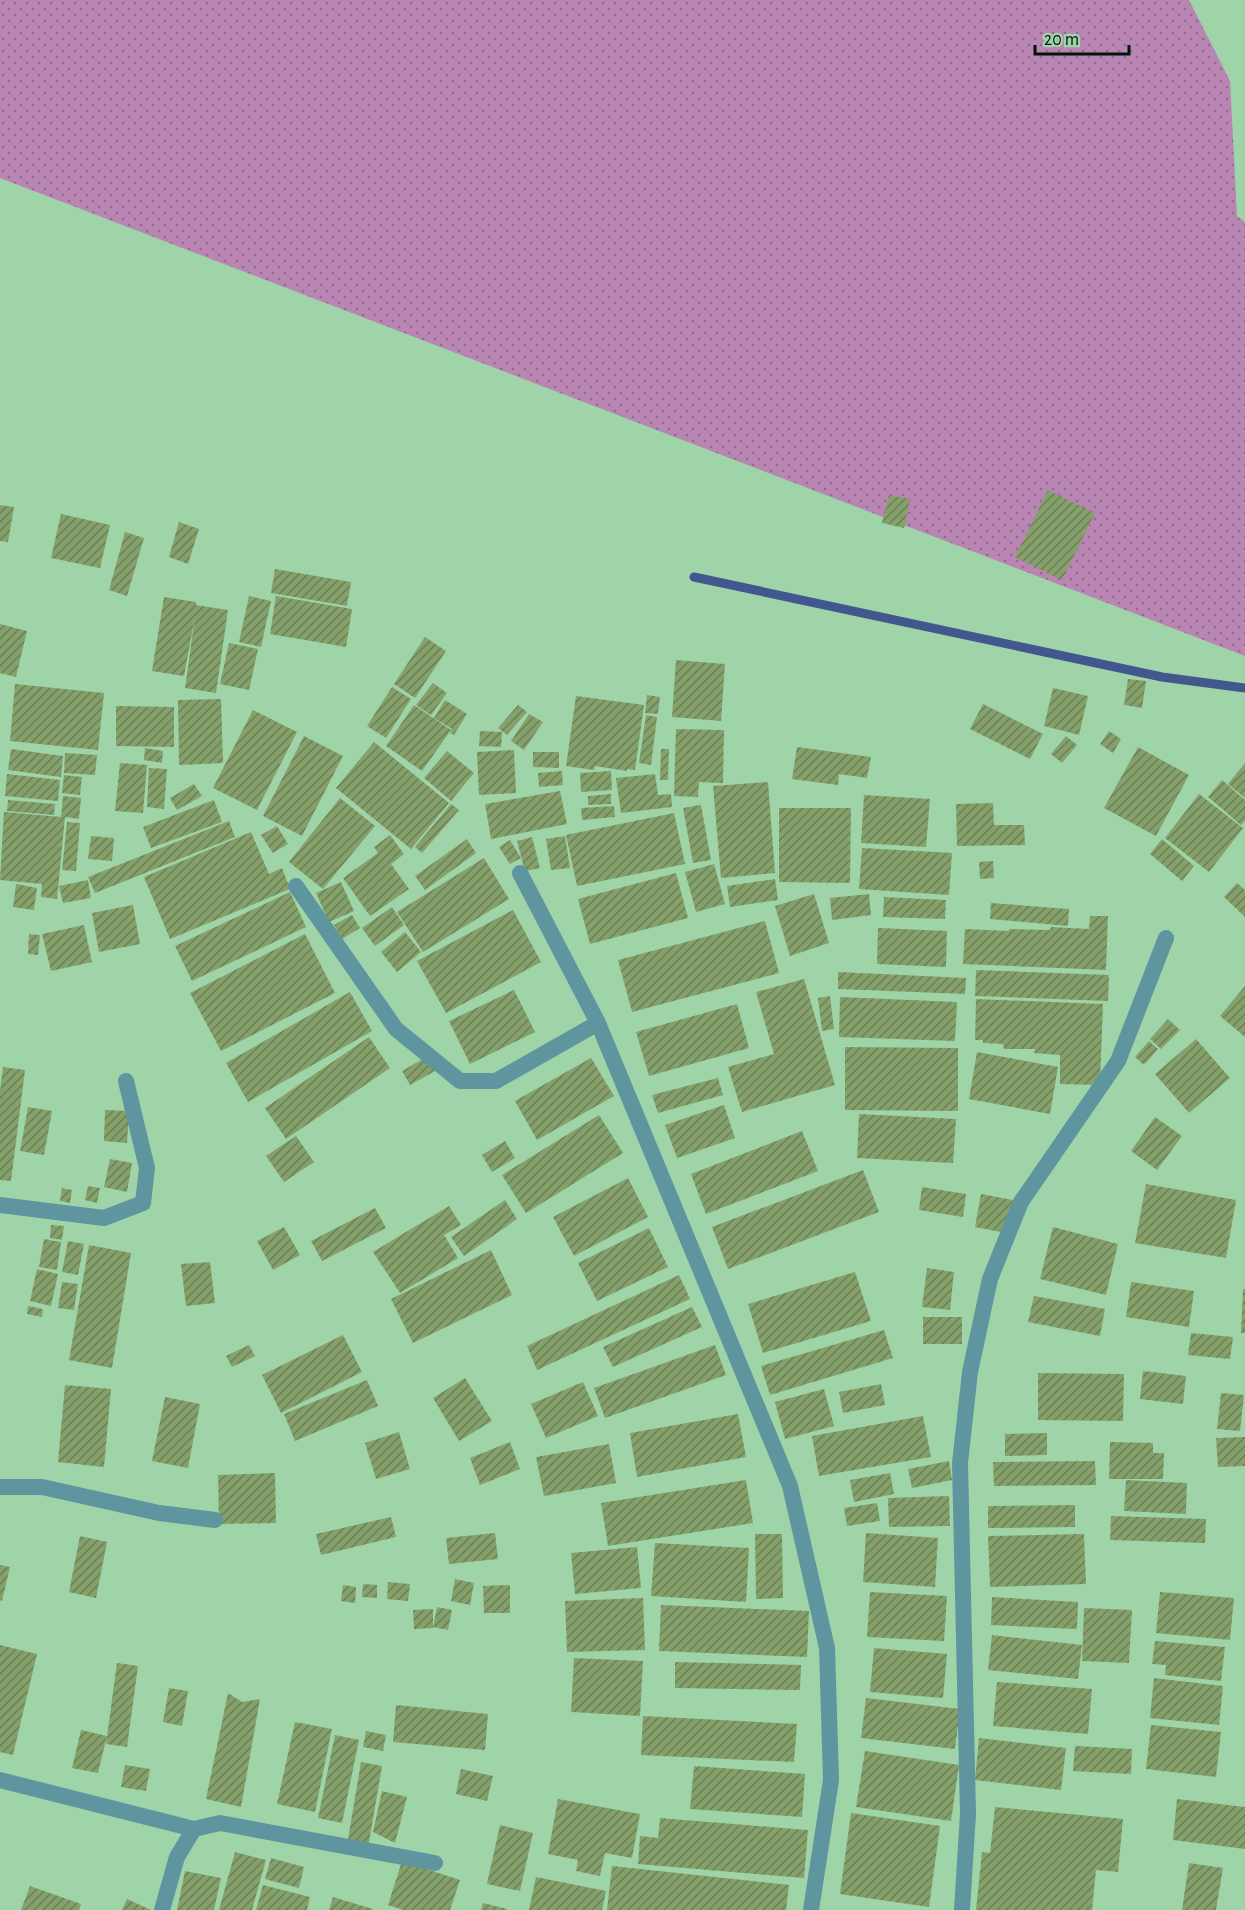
<svg xmlns="http://www.w3.org/2000/svg" width="1245" height="1910" font-family="'Alegreya Sans',sans-serif">
<defs>
<pattern id="grass-dots" width="8" height="8" patternUnits="userSpaceOnUse" patternTransform="scale(1.5)"><rect width="8" height="8" fill="#b985b3"/><path d="M2 2h.1M6 6h.1" fill="none" stroke="#946c90" stroke-width="1.8" stroke-linecap="round"/></pattern>
<pattern id="building-hatch" width="6" height="6" patternUnits="userSpaceOnUse" patternTransform="scale(1.5)"><rect width="6" height="6" fill="#85a06b"/><path d="M-1 1l2-2M0 6l6-6M5 7l2-2" fill="none" stroke="#6b8156"/></pattern>
</defs>
<rect width="100%" height="100%" fill="#9fd4a9"/>
<!-- grass -->
<path fill="url(#grass-dots)" d="M0 0H1189L1230 81 1237 216 1245 222V656L0 178Z"/>
<g fill="none" stroke-linecap="round" stroke-linejoin="round">
<!-- stream -->
<path stroke="#41578e" stroke-width="9" d="M694 577 1162 677 1245 688"/>
</g>
<!-- building -->
<path fill="url(#building-hatch)" d="M1048 490 1095 513 1062 580 1015 557Z
M889 495 910 499 904 528 882 523Z
M0 505 14 507 8 542 0 541Z
M61 514 110 525 100 568 51 558Z
M179 522 199 529 188 564 169 557Z
M125 532 144 538 127 596 109 590Z
M275 569 351 582 347 606 271 593Z
M249 596 271 601 261 647 239 642Z
M276 596 352 609 346 647 270 634Z
M164 597 196 602V605L228 610 216 693 185 688 195 617 184 676 152 671Z
M0 624 27 631 16 677 0 673Z
M425 637 446 651 415 698 394 684Z
M229 643 258 649 249 690 220 684Z
M676 660 725 664 721 721 672 717Z
M1128 679 1146 681 1142 708 1124 705Z
M433 683 447 693 431 715 416 705Z
M15 684 104 693 98 750 10 741Z
M392 687 411 699 386 738 367 726Z
M1053 688 1088 696 1079 735 1044 726Z
M647 695 660 697 658 714 645 713Z
M576 696 644 705 635 770 627 769V771L595 766 594 770 566 766Z
M221 699 223 763 179 765 178 700Z
M445 700 467 714 454 735 450 733 452 729 434 718Z
M983 704 1043 734 1030 759 970 729Z
M414 705 451 730 422 771 386 746Z
M518 705 527 712 507 735 498 728Z
M116 706 174 707V747L116 746Z
M253 710 297 732 257 810 213 788Z
M529 714 543 722 524 750 511 741Z
M646 715 657 717 651 765 639 763Z
M676 729 724 730 723 783 699 782 698 797 674 796Z
M480 731 502 732 501 747 479 746Z
M1109 731 1121 739 1113 753 1100 744Z
M304 736 343 756 302 836 263 816Z
M1066 736 1077 745 1062 763 1051 754Z
M374 742 449 803 411 849 336 788Z
M797 747 871 757 867 778 839 774 838 785 792 779Z
M1138 747 1189 775 1156 836 1104 808Z
M145 748 163 751 162 763 144 760Z
M11 749 63 756 61 777 8 770Z
M661 749H669L668 780H660Z
M514 750 516 793 479 795 477 752Z
M447 751 474 773 451 801 424 778Z
M533 752H559V768L533 767Z
M65 753 97 755 95 775 64 773Z
M120 763 147 765 143 813 115 811Z
M1245 763V798L1228 784Z
M149 768 167 769 164 809 147 807Z
M562 771 563 785 539 787 538 773Z
M611 771 612 790 581 792 580 773Z
M7 774 60 780 58 801 5 796Z
M655 774 658 795 671 794 672 807 621 813 616 778Z
M64 775 82 777 80 795 62 793Z
M1222 780 1245 800V821L1241 825 1208 797Z
M768 782 775 873 721 878 713 786Z
M194 784 202 796 177 810 170 798Z
M560 791 567 824 491 839 485 804Z
M611 794V804L588 805V796Z
M1199 794 1243 828 1209 872 1165 838Z
M864 795 930 799 926 847 861 843Z
M63 796 81 798 79 819 65 817 57 899 41 897 42 884 0 880 4 812 61 817Z
M340 798 375 826 323 889 289 862Z
M8 800 55 804 54 815 7 811Z
M214 800 222 822 151 848 143 827Z
M993 803 994 825H1024L1025 845 957 846 956 804Z
M451 804 459 810 422 853 415 847Z
M701 805 711 860 693 863 683 808Z
M614 806 615 817 582 820 581 808Z
M779 808H851L850 883 779 882Z
M674 813 685 864 577 886 566 835Z
M229 821 235 837 95 893 88 877Z
M67 822 80 823 76 871 62 870Z
M277 826 288 844 273 853 261 835Z
M251 832 269 874 282 868 290 889 170 939 144 877Z
M390 835 404 854 391 864 409 889 370 916 343 878 378 853 374 847Z
M91 836 114 838 112 861 88 859Z
M565 836 570 868 551 870 546 839Z
M532 837 540 868 525 871 517 841Z
M467 839 476 853 425 890 415 876Z
M1162 839 1194 866 1182 881 1150 854Z
M510 840 521 858 510 864 499 847Z
M862 848 952 853 949 895 859 889Z
M484 858 509 899 423 952 397 912Z
M993 861 994 878 980 879 979 862Z
M714 864 725 904 696 912 685 872Z
M676 873 688 918 590 944 578 899Z
M775 879 778 900 730 907 727 886Z
M88 880 91 898 63 903 59 886Z
M341 882 354 911 329 922 316 893Z
M1237 883 1245 890V917L1224 897Z
M16 884 37 888 34 910 13 907Z
M290 892 306 927 192 981 175 946Z
M814 894 829 943 790 956 775 906Z
M869 894 871 915 832 920 830 898Z
M884 897 946 900 945 919 883 917Z
M991 903 1069 909 1068 926 990 919Z
M133 905 140 944 99 952 92 913Z
M392 907 404 925 375 946 362 928Z
M513 910 541 962 446 1013 417 961Z
M352 915 360 928 342 939 334 925Z
M1090 916H1108L1106 970 963 964 965 929 1009 931V929L1050 930 1051 927 1089 929Z
M765 921 779 973 632 1012 618 960Z
M84 925 92 962 51 971 42 934Z
M878 928 947 931 946 967 877 964Z
M405 932 421 952 397 972 381 952Z
M29 934 40 935 38 955 28 954Z
M305 934 335 993 221 1051 190 993Z
M976 970 1109 975 1108 1001 975 996Z
M838 972 966 978 965 994 838 989Z
M804 979 835 1085 742 1112 728 1067 774 1054 756 992Z
M1245 986V1037L1220 1016Z
M514 990 535 1032 470 1064 449 1021Z
M350 992 372 1031 248 1102 226 1063Z
M830 996 834 1029 822 1031 818 998Z
M840 997 957 1002 955 1041 839 1037Z
M976 999 1103 1004 1100 1085 1060 1084V1055L1034 1053 1035 1049H1004L1003 1044 983 1043V1040H975Z
M737 1004 749 1048 649 1076 636 1032Z
M1168 1019 1180 1030 1161 1049 1150 1039Z
M369 1037 390 1068 286 1139 265 1108Z
M1196 1039 1230 1078 1189 1113 1155 1074Z
M1149 1041 1158 1049 1144 1065 1135 1057Z
M845 1047 958 1048V1111L845 1110Z
M977 1052 1058 1067 1050 1114 969 1099Z
M426 1057 435 1071 410 1085 402 1071Z
M591 1058 614 1096 537 1140 515 1101Z
M3 1067 25 1070 11 1181 0 1180V1091Z
M718 1078 723 1095 658 1113 652 1095Z
M724 1105 735 1138 677 1158 665 1125Z
M28 1107 52 1111 44 1155 20 1151Z
M105 1110 129 1111 127 1143 104 1141Z
M859 1114 956 1119 953 1163 857 1158Z
M599 1115 623 1153 526 1213 502 1175Z
M1155 1117 1182 1136 1157 1170 1131 1151Z
M802 1131 818 1171 706 1214 691 1174Z
M296 1136 314 1162 284 1182 266 1156Z
M505 1141 515 1158 492 1172 482 1155Z
M110 1159 132 1163 127 1192 104 1187Z
M863 1170 879 1212 728 1269 712 1227Z
M628 1178 648 1217 574 1256 553 1217Z
M1146 1184 1236 1200 1226 1258 1135 1243Z
M88 1186 100 1188 97 1203 85 1200Z
M922 1187 966 1194 963 1217 919 1210Z
M62 1188 72 1190 70 1203 60 1201Z
M981 1194 1013 1200 1006 1233 975 1227Z
M505 1200 517 1219 464 1256 451 1237Z
M449 1206 461 1225 444 1235 458 1258 400 1293 373 1252Z
M375 1208 386 1228 322 1261 311 1241Z
M51 1225 64 1226 62 1240 50 1238Z
M284 1227 300 1255 273 1270 257 1241Z
M1053 1227 1118 1244 1106 1295 1040 1279Z
M649 1228 668 1267 597 1301 578 1263Z
M44 1239 61 1242 57 1270 39 1267Z
M68 1241 84 1244 78 1275 62 1272Z
M89 1245 131 1253 112 1368 69 1360Z
M491 1250 512 1295 413 1343 391 1299Z
M210 1262 215 1303 186 1306 181 1264Z
M927 1268 954 1272 950 1310 922 1307Z
M37 1269 58 1274 51 1306 30 1301Z
M855 1272 871 1321 763 1353 748 1304Z
M679 1275 690 1299 537 1370 527 1346Z
M62 1282 78 1284 74 1310 58 1308Z
M1131 1282 1194 1291 1189 1327 1126 1317Z
M1243 1289H1245V1333H1241Z
M1034 1296 1105 1309 1100 1336 1028 1322Z
M28 1306 43 1309 42 1317 27 1314Z
M692 1307 702 1327 613 1367 603 1347Z
M923 1317H962V1344H923Z
M884 1330 893 1358 770 1395 761 1366Z
M1191 1333 1233 1337 1230 1359 1188 1355Z
M343 1335 362 1372 281 1413 262 1375Z
M249 1345 255 1356 232 1367 226 1356Z
M715 1345 726 1375 605 1418 594 1388Z
M1143 1371 1186 1376 1183 1404 1140 1399Z
M1038 1373 1124 1374 1123 1421 1038 1420Z
M465 1378 492 1421 459 1441 433 1398Z
M367 1380 378 1406 295 1441 284 1414Z
M583 1382 598 1416 546 1438 531 1404Z
M881 1384 885 1405 843 1413 839 1392Z
M65 1385 111 1389 104 1467 58 1462Z
M824 1389 834 1426 785 1439 775 1402Z
M1221 1393 1244 1395 1240 1431 1217 1429Z
M165 1397 200 1404 188 1468 152 1461Z
M738 1414 746 1457 637 1477 630 1433Z
M923 1416 931 1457 819 1476 812 1436Z
M399 1432 410 1469 376 1479 365 1443Z
M1047 1433V1455L1005 1456V1434Z
M1245 1437V1466L1218 1467 1216 1438Z
M510 1442 520 1469 480 1485 470 1458Z
M1110 1442 1153 1443V1453H1164L1163 1479H1109Z
M609 1444 616 1483 544 1496 536 1457Z
M949 1461 952 1480 912 1488 908 1469Z
M1095 1461 1096 1485 994 1486 993 1462Z
M275 1473 276 1523 219 1524 218 1475Z
M890 1473 894 1494 854 1502 850 1480Z
M746 1480 753 1523 608 1546 601 1503Z
M1126 1480 1187 1483 1186 1514 1124 1511Z
M949 1496 950 1526 889 1527 888 1498Z
M877 1503 880 1521 847 1526 844 1508Z
M1075 1505V1527L988 1528V1506Z
M1111 1516 1206 1519 1205 1543 1110 1540Z
M391 1517 396 1537 321 1555 316 1534Z
M495 1533 498 1559 449 1564 446 1538Z
M866 1533 938 1538 935 1587 863 1582Z
M755 1534H782L783 1598 756 1599Z
M1084 1534 1086 1584 990 1587 988 1536Z
M80 1536 107 1542 96 1598 69 1592Z
M655 1543 749 1548 746 1602 651 1596Z
M637 1547 641 1588 575 1594 571 1553Z
M0 1565 10 1567 2 1601 0 1600Z
M455 1579 474 1583 470 1605 451 1601Z
M388 1582 410 1584 408 1601 387 1599Z
M363 1584 377 1585V1598L362 1597Z
M343 1585 356 1587 355 1603 341 1601Z
M510 1585V1613H484L483 1586Z
M870 1592 947 1596 944 1641 867 1637Z
M1160 1592 1234 1598 1230 1640 1156 1633Z
M992 1597 1078 1602 1077 1629 991 1625Z
M643 1598 645 1650 567 1652 565 1601Z
M661 1605 809 1611 807 1657 659 1651Z
M437 1607 452 1610 448 1630 433 1627Z
M1084 1608 1132 1610 1129 1663 1082 1661Z
M433 1609V1628L414 1629 413 1610Z
M992 1635 1082 1645 1078 1679 988 1670Z
M1155 1641 1225 1647 1221 1681 1165 1675 1166 1665 1152 1664Z
M0 1645 37 1654 13 1755 0 1752Z
M874 1648 947 1654 943 1698 870 1692Z
M574 1658 643 1661 640 1716 571 1712Z
M675 1662 801 1665 800 1690 675 1688Z
M117 1663 138 1666 127 1747 106 1744Z
M1154 1678 1223 1686 1219 1725 1150 1718Z
M997 1682 1092 1689 1088 1734 993 1726Z
M169 1688 188 1691 182 1726 163 1722Z
M228 1693 242 1702 260 1699 241 1807 206 1799Z
M866 1698 960 1709 955 1749 861 1738Z
M396 1705 488 1714 485 1750 393 1742Z
M643 1716 797 1724 794 1762 641 1755Z
M295 1722 332 1729 315 1812 277 1804Z
M1151 1725 1221 1732 1216 1777 1146 1769Z
M81 1730 107 1736 98 1773 72 1768Z
M366 1731 386 1735 383 1751 363 1747Z
M335 1735 359 1740 342 1823 318 1818Z
M979 1738 1066 1748 1061 1790 975 1780Z
M1075 1746 1132 1749 1131 1774 1073 1771Z
M865 1751 959 1765 951 1821 856 1807Z
M361 1762 382 1766 368 1848 347 1845Z
M125 1765 150 1769 146 1791 121 1787Z
M694 1766 805 1774 802 1817 690 1809Z
M461 1769 493 1776 487 1801 456 1794Z
M382 1791 407 1797 395 1843 373 1832Z
M558 1799 640 1814 632 1858 605 1853 600 1876 576 1871 578 1860 548 1854Z
M1177 1799 1245 1807V1849L1173 1840Z
M995 1807 1123 1819 1118 1872 1096 1870 1092 1910H976L982 1852 990 1853Z
M851 1813 940 1826 929 1907 840 1894Z
M660 1818 808 1830 804 1878 638 1864 640 1836 658 1838Z
M500 1825 533 1833 520 1891 487 1884Z
M235 1852 266 1860 252 1910H219Z
M271 1858 304 1867 299 1888 265 1879Z
M402 1861 460 1880 450 1910H403L388 1905Z
M1189 1863 1223 1868 1216 1910H1182Z
M612 1866 789 1885 786 1910H607Z
M185 1871 221 1878 214 1910H177Z
M536 1877 606 1891 602 1910H529Z
M263 1885 310 1897 307 1910H256Z
M30 1886 81 1904 79 1910H21Z
M333 1897 373 1909V1910H329Z
M127 1899 151 1910H122Z
M483 1903 507 1909V1910H481Z"/>
<g fill="none" stroke-linecap="round" stroke-linejoin="round">
<!-- minor -->
<path stroke="#5e959f" stroke-width="16" d="M520 873 598 1023 790 1486 827 1648 831 1780 811 1910
M296 886 396 1029 460 1081H496L598 1023
M0 1205 104 1218 143 1203 147 1168 126 1081
M0 1487H42L159 1513 215 1520
M0 1780 194 1829
M162 1910 177 1857 194 1829 220 1823 435 1863
M962 1910 968 1814 960 1463 970 1372 990 1279 1021 1202 1118 1061 1166 938"/>
</g>
<!-- scale -->
<path d="M1035 45v9h94v-9" fill="none" stroke="#031507" stroke-width="3"/>
<text x="1044" y="45" font-size="18" fill="#031507" stroke="#9fd4a9" stroke-width="4.5" paint-order="stroke">20 m</text>
</svg>
